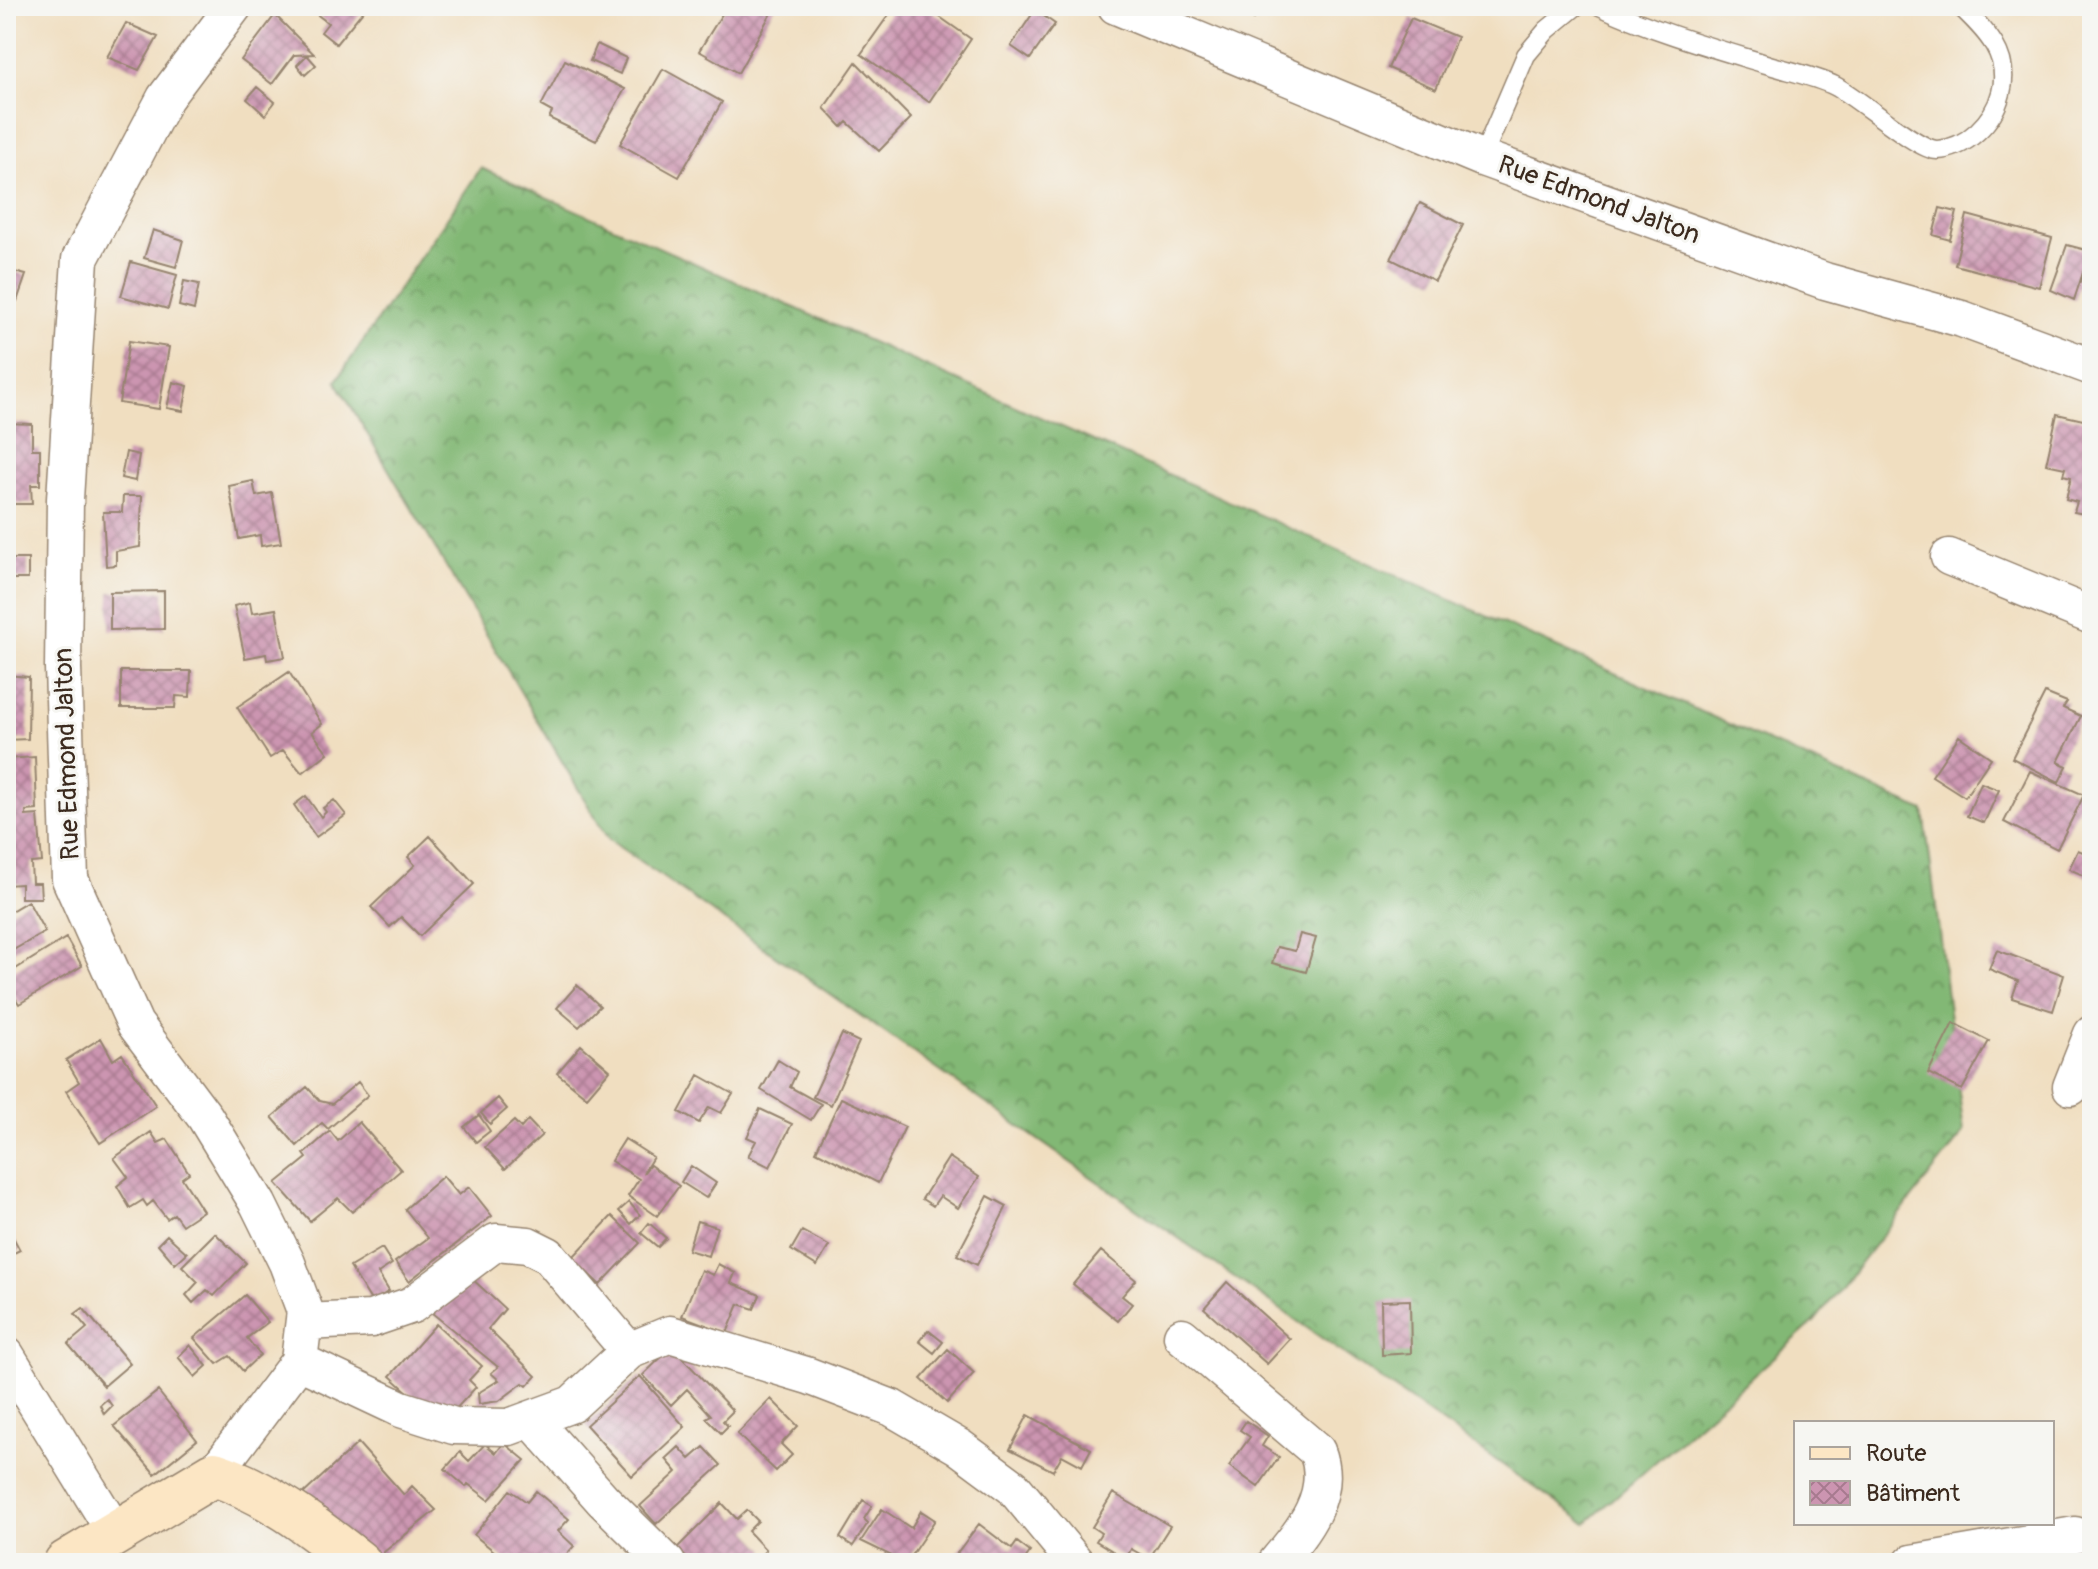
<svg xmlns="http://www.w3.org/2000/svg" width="2098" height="1569" font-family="Pangolin,sans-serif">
<defs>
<pattern id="forest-crowns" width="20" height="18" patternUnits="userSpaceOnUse" patternTransform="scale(2)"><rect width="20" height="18" fill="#82b874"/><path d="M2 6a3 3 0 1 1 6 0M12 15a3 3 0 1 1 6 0" fill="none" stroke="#6c965f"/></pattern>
<pattern id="building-cross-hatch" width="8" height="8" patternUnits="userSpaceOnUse" patternTransform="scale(2)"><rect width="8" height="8" fill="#cc95b1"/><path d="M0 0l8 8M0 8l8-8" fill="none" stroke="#a77a8f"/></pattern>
</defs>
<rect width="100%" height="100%" fill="#f6f6f2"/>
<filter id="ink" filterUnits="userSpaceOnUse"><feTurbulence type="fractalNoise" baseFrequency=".0125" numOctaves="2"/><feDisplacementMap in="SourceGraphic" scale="16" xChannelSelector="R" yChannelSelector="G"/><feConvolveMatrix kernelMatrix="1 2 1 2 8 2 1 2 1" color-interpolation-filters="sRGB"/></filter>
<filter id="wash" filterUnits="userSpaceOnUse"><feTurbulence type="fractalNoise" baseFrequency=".006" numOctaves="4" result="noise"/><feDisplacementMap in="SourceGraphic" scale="32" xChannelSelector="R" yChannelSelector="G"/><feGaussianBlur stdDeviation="1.8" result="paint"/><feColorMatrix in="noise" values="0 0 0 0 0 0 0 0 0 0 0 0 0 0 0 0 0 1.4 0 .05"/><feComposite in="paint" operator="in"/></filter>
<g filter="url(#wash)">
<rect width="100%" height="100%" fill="#f0dec0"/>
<!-- forest -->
<path fill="url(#forest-crowns)" stroke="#5e7149" stroke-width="2" d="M481 168 1924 811 1964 1132 1814 1322 1586 1523 608 839 336 381Z"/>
<g id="blocks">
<!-- building -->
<path fill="url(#building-cross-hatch)" d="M306 6H367L336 44 321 32 328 23Z
M727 6H775L738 73 699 51Z
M895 6H924L971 39 929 102 861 54Z
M1228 6H1260L1253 19Z
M1035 10 1055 24 1030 59 1011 46Z
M275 15 314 54 294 55 272 84 241 60Z
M1411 18 1457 37 1436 89 1388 68Z
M126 23 158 37 139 70 107 57Z
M597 44 626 58 620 74 590 61Z
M307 55 316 65 305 75 297 65Z
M565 60 625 89 596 141 549 118 552 112 541 106Z
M856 62 911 118 879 151 847 122 842 127 824 108Z
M663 69 722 102 679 177 620 144Z
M257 87 275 102 265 115 247 99Z
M1420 203 1463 225 1435 281 1391 259Z
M1940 208 1957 212 1950 240 1933 235Z
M1967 215 2052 238 2039 287 1955 265Z
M153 230 183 240 176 267 144 258Z
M2067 245 2090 251 2074 300 2051 290Z
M131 262 177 275 168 309 121 296Z
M7 270 26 275 17 301 6 297Z
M184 281 199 284 194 310 179 306Z
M129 341 169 347 159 409 119 403Z
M173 382 188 386 183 411 167 408Z
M2057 414 2092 422 2089 515 2074 512 2077 502 2066 499 2071 477 2063 475 2065 468 2046 464Z
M6 423 32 424V449H40V485H31L32 504H6Z
M126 452 139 455 135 481 121 478Z
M253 481 256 496 272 493 281 543 261 546 260 535 239 539 229 486Z
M123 496H142L140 547 116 551V565L106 566 103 512H122Z
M6 559H28V579H6Z
M164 591V629L110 630V592Z
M250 602 252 613 276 609 285 657 267 660 266 654 245 658 234 606Z
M121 671H191L190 697 176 696 175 708H121Z
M289 672 322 724 312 732 328 753 302 773 283 750 270 758 237 707Z
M6 675 29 677 28 739 6 740Z
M2045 693 2067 702 2063 708 2081 716 2058 762 2067 766 2059 782 2012 758Z
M1959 736 1991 758 1965 797 1932 776Z
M35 757 37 810 26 811V816L38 815 42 862 31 863 32 883H40L41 898H21V884L6 885V759Z
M2030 771 2084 795 2057 849 2004 822Z
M1981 783 1999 790 1984 823 1967 816Z
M306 796 321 817 326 812 323 808 334 800 346 815 316 837 294 805Z
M430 836 474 884 420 936 401 917 390 927 371 907 415 865 408 857Z
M2092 846V879L2069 869 2078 850 2088 854Z
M28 901 45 932 6 954V914Z
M1300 934 1316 938 1306 972 1272 963 1277 947 1295 951Z
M66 938 82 966 19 1004 6 983V975Z
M1997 950 2064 975 2053 1011 2012 998 2018 981 1989 969Z
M577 985 600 1006 579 1027 557 1008Z
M1953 1023 1989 1041 1962 1090 1928 1073Z
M842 1034 859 1042 831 1105 813 1097Z
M101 1038 113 1060 122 1054 156 1106 100 1143 66 1091 79 1082 66 1060Z
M581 1045 610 1070 587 1097 557 1073Z
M778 1060 797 1072 790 1087 821 1104 811 1120 761 1090Z
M699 1075 733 1094 721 1113 709 1107 699 1123 679 1112Z
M358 1082 368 1095 328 1129 322 1123 297 1146 272 1117 307 1087 320 1101 332 1104Z
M498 1098 507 1109 490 1124 481 1113Z
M841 1098 905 1127 878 1183 816 1151Z
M760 1109 792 1124 770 1167 748 1156 756 1141 747 1137Z
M479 1115 490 1131 476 1142 464 1127Z
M528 1120 542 1135 505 1169 485 1147 514 1121 521 1128Z
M359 1122 401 1170 352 1212 338 1198 310 1221 276 1183 307 1158 304 1154 330 1131 338 1141Z
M151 1132 158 1143 167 1139 189 1173 182 1178 203 1211 182 1225 174 1214 167 1219 153 1201 147 1206 143 1200 130 1208 117 1186 128 1177 114 1158Z
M625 1139 653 1157 643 1173 650 1165 679 1186 657 1216 628 1196 639 1179 611 1161Z
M949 1157 979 1177 958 1208 940 1196 933 1206 922 1199Z
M691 1166 716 1183 706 1198 681 1182Z
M443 1176 459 1195 469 1187 492 1216 409 1281 395 1262 428 1238 405 1209Z
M988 1196 1007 1206 977 1265 957 1255Z
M629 1202 640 1215 631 1224 619 1211Z
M612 1216 640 1243 600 1285 572 1258Z
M697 1221 717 1227 708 1256 688 1250Z
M649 1223 666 1238 658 1247 641 1233Z
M6 1224 20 1250 6 1257Z
M802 1231 829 1246 817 1266 791 1250Z
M215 1233 246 1263 214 1296 207 1290 193 1303 186 1295 198 1282 182 1266Z
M167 1235 187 1253 175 1264 158 1244Z
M382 1248 392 1264 378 1273 389 1291 372 1302 350 1267Z
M1101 1251 1136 1280 1122 1296 1132 1304 1118 1321 1073 1284Z
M718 1264 735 1273 731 1283 760 1295 754 1309 739 1304 727 1333 682 1316 701 1270 713 1275Z
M470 1277 505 1309 488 1329 536 1376 527 1386 523 1383 499 1401 479 1404 478 1393 499 1380 491 1373 498 1367 432 1313 460 1281Z
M1227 1282 1290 1339 1267 1364 1204 1308Z
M245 1295 268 1322 247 1338 260 1355 243 1371 230 1356 217 1364 194 1338Z
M1410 1300 1411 1353 1382 1355 1381 1301Z
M83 1308 130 1364 104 1386 68 1344 87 1328 75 1314Z
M436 1324 482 1366 469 1380 476 1387 452 1413 440 1402 430 1412 390 1376Z
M928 1330 943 1342 934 1353 919 1341Z
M190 1345 207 1366 195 1377 178 1357Z
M672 1347 733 1411 723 1421 728 1426 721 1433 706 1418 711 1415 687 1389 671 1405 643 1375Z
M948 1349 974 1373 947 1403 921 1379Z
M640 1376 685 1427 632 1476 586 1425Z
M158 1391 197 1440 155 1474 114 1426Z
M107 1399 112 1406 104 1414 100 1405Z
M771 1399 798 1426 781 1444 792 1455 776 1471 737 1434Z
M1028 1415 1091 1449 1082 1466 1062 1455 1053 1471 1010 1449Z
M1246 1421 1268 1436 1262 1446 1279 1457 1258 1487 1229 1466 1250 1437 1240 1430Z
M358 1443 404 1495 412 1486 436 1510 384 1552 378 1562 300 1497Z
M504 1443 525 1460 489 1500 468 1484 466 1487 445 1469 460 1452 469 1461 485 1444 496 1453Z
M679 1447 690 1459 704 1447 721 1465 656 1524 640 1506 677 1472 666 1459Z
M510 1490 527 1502 536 1491 569 1519 558 1531 574 1546 559 1563H509L474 1535Z
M1113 1493 1170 1526 1149 1559 1131 1549 1126 1559 1096 1541 1101 1533 1092 1527Z
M863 1500 872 1506 864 1519 868 1523 853 1546 840 1538Z
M722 1503 737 1519 747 1510 758 1521 748 1531 766 1550 754 1563H691L677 1548Z
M882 1509 911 1528 921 1511 935 1520 906 1563 861 1541Z
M979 1524 1012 1549 1017 1542 1030 1552 1022 1563H969L957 1553Z"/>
</g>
</g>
<g filter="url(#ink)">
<use href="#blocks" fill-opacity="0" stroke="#96846f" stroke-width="2"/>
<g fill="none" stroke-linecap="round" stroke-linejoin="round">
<defs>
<path id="lane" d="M1600 6C1653 31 1710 47 1766 64 1788 71 1814 76 1835 86 1859 98 1917 150 1937 150 1966 149 1994 121 2001 93 2011 55 1986 31 1960 6
M1482 158 1526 55 1547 30 1576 6"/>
<path id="street" d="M1116 6 1482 158 1825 281 1962 319 2092 367
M1949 557 2092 616
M2071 1087 2092 1034
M304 1322 371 1319 412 1305 496 1242 528 1245 548 1255 629 1351
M1182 1336 1317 1451C1334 1494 1303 1531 1276 1563
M6 1355 116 1534
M299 1361 401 1409 454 1426 509 1427 572 1404 629 1351 670 1334 809 1376 892 1408 959 1447 1013 1487 1076 1563
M531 1419 603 1500 667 1563
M214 1474 299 1361 305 1311 287 1263 258 1204 205 1117 135 1024 70 879 63 668 65 499 80 259 165 98 234 6
M1912 1563 2075 1535"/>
<path id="secondary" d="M66 1563 214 1474C269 1492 314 1528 359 1563"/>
</defs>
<!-- lane casing -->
<use href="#lane" stroke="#96846f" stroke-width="21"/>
<!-- street casing -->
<use href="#street" stroke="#96846f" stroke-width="39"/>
<!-- secondary casing -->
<use href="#secondary" stroke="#96846f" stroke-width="47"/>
<!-- lane -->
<use href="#lane" stroke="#fff" stroke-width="18"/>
<!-- street -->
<use href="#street" stroke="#fff" stroke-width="36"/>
<!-- secondary -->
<use href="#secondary" stroke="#fce6c4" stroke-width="44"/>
</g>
</g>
<g text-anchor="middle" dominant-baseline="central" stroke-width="6" stroke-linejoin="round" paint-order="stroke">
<!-- street labels -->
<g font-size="26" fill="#3b2a1e" stroke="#f6f6f2">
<text transform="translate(1599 200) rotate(20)">Rue Edmond Jalton</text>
<text transform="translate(67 754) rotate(-92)">Rue Edmond Jalton</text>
</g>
</g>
<!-- margin -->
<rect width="2098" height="1569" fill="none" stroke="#f6f6f2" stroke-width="32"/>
<!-- legend -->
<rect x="1794" y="1421" width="260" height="104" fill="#f6f6f2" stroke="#aba49d" stroke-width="2"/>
<rect x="1810" y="1447" width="40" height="12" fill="#fce6c4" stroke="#aba49d" stroke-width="2"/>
<text x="1866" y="1461" font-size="24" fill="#3b2a1e">Route</text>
<rect x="1810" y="1481" width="40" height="24" fill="url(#building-cross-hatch)" stroke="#aba49d" stroke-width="2"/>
<text x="1866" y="1501" font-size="24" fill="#3b2a1e">Bâtiment</text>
</svg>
